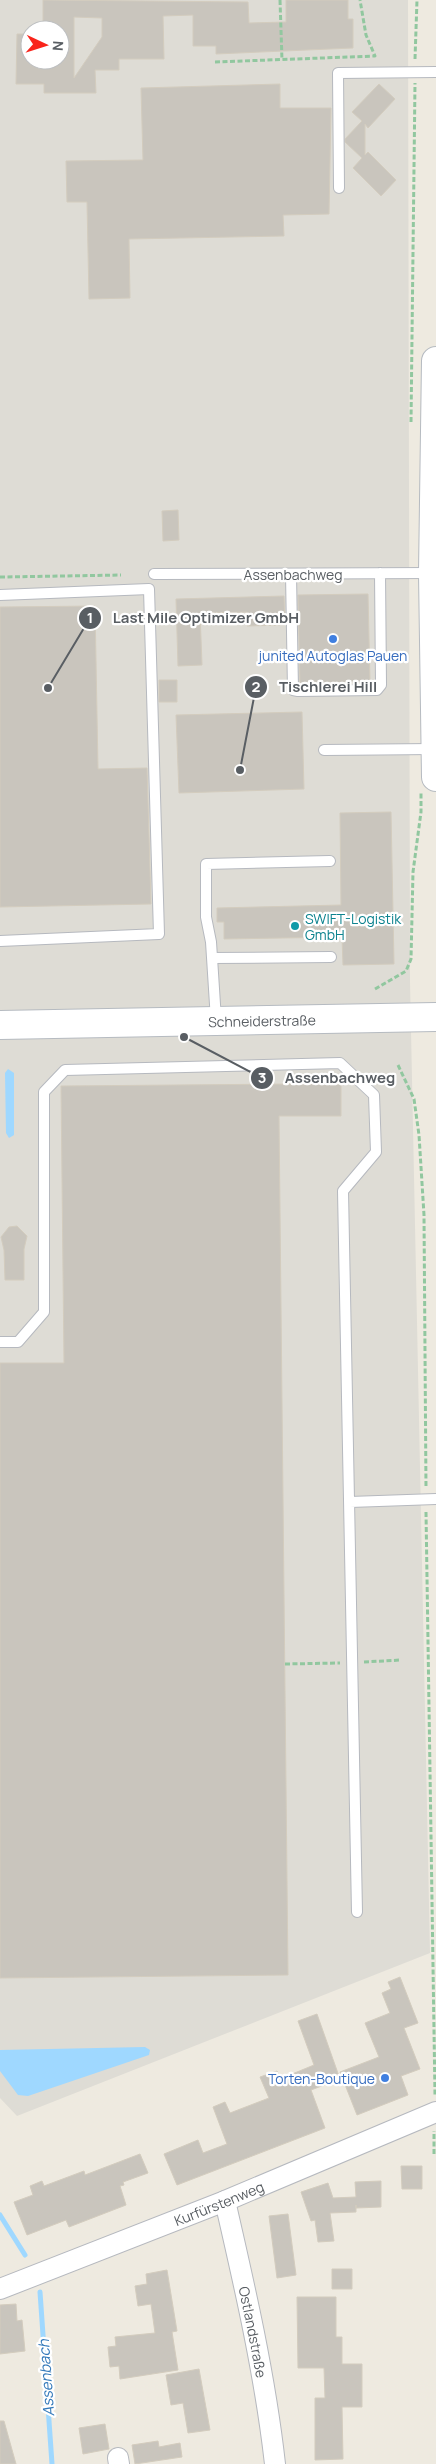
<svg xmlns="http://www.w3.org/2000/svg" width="436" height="2464" font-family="Manrope,sans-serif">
<rect width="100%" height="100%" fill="#eeeae0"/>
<!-- industrial -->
<path fill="#dedcd5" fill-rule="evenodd" d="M0 0H408L410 982 430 1953 17 2116 0 2098ZM30 30H60V60H30Z"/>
<!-- water -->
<path fill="#9fd8ff" d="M8 1069 14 1073V1135L9 1138 6 1133 5 1073Z
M145 2047 150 2050 149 2055 28 2096 18 2095 0 2071V2050Z"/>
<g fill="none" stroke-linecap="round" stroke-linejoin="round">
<!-- stream -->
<path stroke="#9fd8ff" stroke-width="5" d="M0 2215 25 2255
M40 2292 52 2464"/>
</g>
<!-- building -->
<path fill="#c9c5bd" stroke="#d3ccbe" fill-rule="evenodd" d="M43 0 248 2 249 23 286 22V0H348V19H353V48L216 54V46H193V15L163 16 164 59H119V70H95L96 93H44V84H16L17 34H30V60H60V30H43ZM74 17 102 18V37L74 78Z
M280 84V108H331L329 214 283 215 284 236 129 239 130 298 89 299 87 202H67L66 161 143 160 141 88Z
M379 84 395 99 368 128 365 124V155L368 152 396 180 381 196 353 168 362 158 345 142V139L362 121 352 112Z
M178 510 179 540 163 541 162 511Z
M368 594 370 683 300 684 298 595Z
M284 596 285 625 247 626V612L200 613 202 665 178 666 176 599Z
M95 606 98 769 147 768 151 904 0 907V607Z
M159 680H177V702H159Z
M302 712 304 789 179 793 176 715Z
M391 812 394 964 343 965 342 937 224 939V922H217V908L341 905 340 813Z
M292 1084H341V1116H279L288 1975 0 1978V1363H64L61 1086Z
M17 1226 27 1236 24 1249V1280H5L4 1250 1 1237 9 1227Z
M400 1977 418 2023 404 2028 420 2069 401 2076 408 2095 357 2115 340 2072 379 2057 365 2023 390 2013 382 1993 391 1989 388 1982Z
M317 2014 340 2079 311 2090 325 2128 177 2185 164 2154 198 2140 203 2153 227 2144 213 2107 225 2102 230 2113 269 2098 260 2077 277 2071 280 2079 314 2065 298 2021Z
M140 2154 148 2173 123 2182 124 2185 120 2186 126 2205 69 2227 66 2220 27 2235 14 2202 33 2195 30 2186 42 2181 44 2186 84 2171 85 2175Z
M401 2166H422V2189H402Z
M381 2181V2207L356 2208V2205V2212L330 2213 334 2241 318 2242 315 2220 311 2221 301 2192 328 2183 333 2198 356 2197 355 2182Z
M288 2214 296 2275 277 2278 269 2216Z
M332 2269H352V2289H332Z
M167 2270 177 2331 172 2332 178 2370 120 2379 119 2366 110 2367 108 2347 116 2346 115 2337 155 2333 151 2304 138 2306 135 2286 147 2284 146 2274Z
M297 2297H336V2337H342V2364H362V2407H342L343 2459 315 2460V2398H325L324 2368H298Z
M16 2304 17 2321 22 2320 25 2351 0 2354V2305Z
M199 2369 210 2430 188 2433 183 2403 171 2405 166 2375Z
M0 2421H4L16 2464H0Z
M105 2424 109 2449 83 2454 79 2428Z
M158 2441 159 2447 180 2443 182 2457 135 2464 132 2445Z"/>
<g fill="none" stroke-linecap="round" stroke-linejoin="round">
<defs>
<path id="lane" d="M339 188 338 73 436 72
M154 574 432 573
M291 574 293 690 298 691 377 690 381 685 380 573
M0 595 149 589 159 934 0 941
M324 750 434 749
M212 958 331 957
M216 1020 211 942 206 917V864L330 861
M0 1342H18L44 1312V1092L65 1070 340 1063 374 1095 376 1152 343 1191 357 1912
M350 1502 436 1499"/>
<g id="street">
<path id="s1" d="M225 2201C245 2288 265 2375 275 2464"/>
<path id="s2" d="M0 2289 225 2201 436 2112"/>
<path d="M118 2458 119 2464"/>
</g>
<g id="secondary">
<path d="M436 361 433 573 436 777"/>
<path id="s3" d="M0 1025 436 1017"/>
</g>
</defs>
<!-- lane casing -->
<use href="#lane" stroke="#b6b9bf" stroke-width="12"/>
<!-- street casing -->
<use href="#street" stroke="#b6b9bf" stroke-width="22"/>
<!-- secondary casing -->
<use href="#secondary" stroke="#b6bbc1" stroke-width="30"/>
<!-- path -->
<path stroke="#91c79f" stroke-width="3" stroke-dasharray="5 2.5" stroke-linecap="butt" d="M280 0 282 60
M415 59 417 0
M215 62 375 56 366 35 360 0
M411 422 415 83
M0 577 121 575
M375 989 406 971 411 959 413 872 421 812V792
M398 1065 414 1099 419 1135 424 1215 426 1488
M426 1512 435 2095
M364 1662 401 1660
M285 1664 340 1663
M434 2154V2131"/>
<!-- lane -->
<use href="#lane" stroke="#fff" stroke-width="10"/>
<!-- street -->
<use href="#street" stroke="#fff" stroke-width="20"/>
<!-- secondary -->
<use href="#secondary" stroke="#fff" stroke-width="28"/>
</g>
<!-- markers -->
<g fill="#3f7fe0" stroke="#fff" stroke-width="2">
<circle cx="333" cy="639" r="5"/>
<circle cx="385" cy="2078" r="5"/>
</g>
<circle fill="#0f9aa8" stroke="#fff" stroke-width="2" cx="295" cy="926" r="5"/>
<g text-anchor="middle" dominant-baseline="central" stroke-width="4.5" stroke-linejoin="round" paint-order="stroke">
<!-- street labels -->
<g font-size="14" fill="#595e63" stroke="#fff">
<text x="293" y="574">Assenbachweg</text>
<text stroke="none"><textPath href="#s3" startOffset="262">Schneiderstraße</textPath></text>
<text stroke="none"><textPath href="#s2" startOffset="235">Kurfürstenweg</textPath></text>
<text stroke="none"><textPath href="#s1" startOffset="134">Ostlandstraße</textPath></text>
</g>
<!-- shop labels -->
<g font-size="14" fill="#366cbe" stroke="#fff">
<text x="333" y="655">junited Autoglas Pauen</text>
<text x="375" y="2078" text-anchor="end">Torten-Boutique</text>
</g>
<!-- culture labels -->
<g font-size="14" fill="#0d838f" stroke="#fff" text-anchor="start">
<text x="305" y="918">SWIFT-Logistik<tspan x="305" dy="16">GmbH</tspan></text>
</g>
<!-- water labels -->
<g font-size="15" font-style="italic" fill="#3379ba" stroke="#fff">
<text transform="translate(46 2378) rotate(-94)">Assenbach</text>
</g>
</g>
<!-- callouts -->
<path fill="none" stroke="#595e63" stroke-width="2" d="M48 688L90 618M240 770L256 687M184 1037L262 1078"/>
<g fill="#595e63" stroke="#fff" stroke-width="2">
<circle cx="48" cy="688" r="5"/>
<circle cx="240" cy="770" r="5"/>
<circle cx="184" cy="1037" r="5"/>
<circle cx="90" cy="618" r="12"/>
<circle cx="256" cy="687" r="12"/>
<circle cx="262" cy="1078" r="12"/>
</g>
<g font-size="15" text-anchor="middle" font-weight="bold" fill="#fff">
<text x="90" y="623">1</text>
<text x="256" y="692">2</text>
<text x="262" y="1083">3</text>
</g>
<g font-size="15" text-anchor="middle" font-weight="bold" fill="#595e63" stroke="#fff" stroke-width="4.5" stroke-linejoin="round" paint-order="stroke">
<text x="206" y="623">Last Mile Optimizer GmbH</text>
<text x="328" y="692">Tischlerei Hill</text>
<text x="340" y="1083">Assenbachweg</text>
</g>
<!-- north arrow -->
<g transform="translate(45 45) rotate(94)"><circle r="24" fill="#ffffff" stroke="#bdbfc1"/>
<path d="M0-4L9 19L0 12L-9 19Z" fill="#f9241b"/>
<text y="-8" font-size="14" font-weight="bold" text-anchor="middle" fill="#595e63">N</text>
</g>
</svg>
